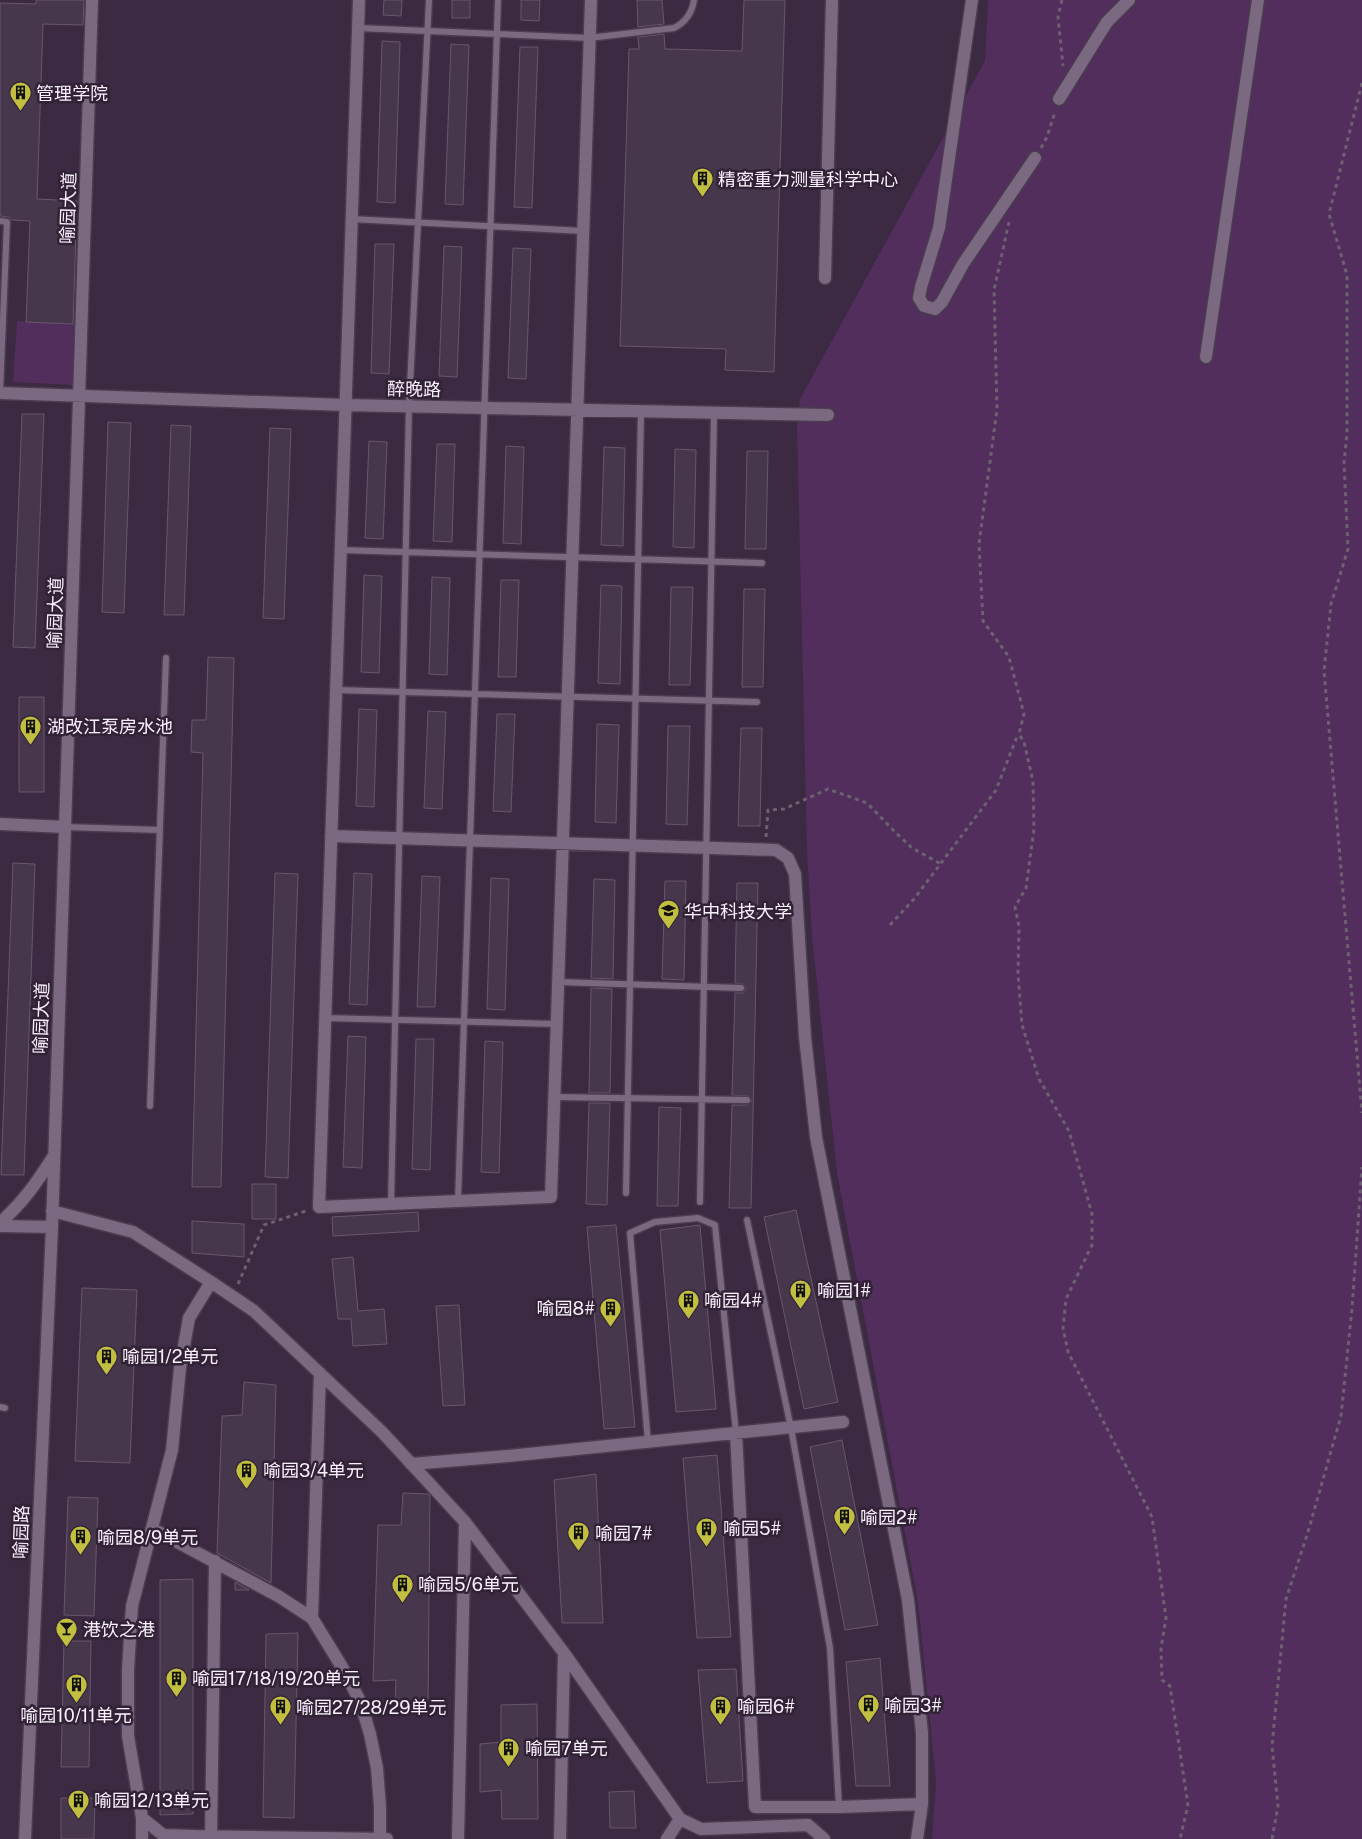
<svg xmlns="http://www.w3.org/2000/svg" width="1362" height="1839" font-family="'Public Sans','Noto Sans SC',sans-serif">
<rect width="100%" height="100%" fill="#312236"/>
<!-- built -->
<path fill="#3c2942" d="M0 0H1362L1256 1839H0Z"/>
<!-- green -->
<path fill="#512e5c" d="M988 0H1362V1839H932L936 1782 918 1602 837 1173 812 936 807 851 797 427 800 399 985 61Z
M17 321 74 324 73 385 13 382Z"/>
<!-- building -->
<path fill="#47374c" stroke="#68576d" d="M36 0H84L83 25 43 24 37 199 77 201 73 324 26 322 30 221 12 220 8 217 0 216V3L36 4Z
M384 0H402L401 16 383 15Z
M452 0H470V18H452Z
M521 0H540L539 21 521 20Z
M637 0H662L664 24 638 27Z
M744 0H785L774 372 725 370 726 349 620 346 629 49H639L638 37 664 34 665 49 742 51Z
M382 41 400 42 395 203 377 202Z
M451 44 469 45 463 205 445 204Z
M520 47H538L532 208 514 207Z
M375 244H394L389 374 371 373Z
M444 246 462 247 457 377 439 376Z
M513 248 531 249 526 379 508 378Z
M22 414H44L35 648 13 647Z
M108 422 131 423 124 613 102 612Z
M171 425 191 426 184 615H164Z
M270 428 291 429 284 619 263 618Z
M369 441 387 442 383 539 365 538Z
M437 444H455L452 542 433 541Z
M506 446 524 447 521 544 503 543Z
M604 447 625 448 623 546 601 545Z
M675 449 696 450 694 548 673 547Z
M747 451H768L766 549H745Z
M364 575 382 576 379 673 361 672Z
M432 577 450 578 447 675 429 674Z
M501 580H519L516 677H498Z
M601 585 622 586 620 684 598 683Z
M671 587H693L690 685H669Z
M744 589H765L763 687H742Z
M208 657 234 658 221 1187H192L203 753 191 752 192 720H206Z
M19 697H44V792H19Z
M359 709 377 710 374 807 356 806Z
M428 711 446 712 442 809 424 808Z
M497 714H515L511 812 493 811Z
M597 724 619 725 616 823 595 822Z
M668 726H690L687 825 666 824Z
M741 728H762L760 826H738Z
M13 863 35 864 24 1175H1Z
M275 873 298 874 288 1178 265 1177Z
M354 873 372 874 367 1005 349 1004Z
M422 876 440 877 435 1007H417Z
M491 878 509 879 505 1010 487 1009Z
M594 879 615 880 613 979 591 978Z
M665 881H686L684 980 662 979Z
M737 883H758L751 1208H729L732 1105H747L752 1101 749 1096 732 1095 735 993H743L746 988 743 984 735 983Z
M591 988 612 989 610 1093H589Z
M348 1036 366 1037 362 1168 343 1167Z
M416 1039H434L430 1170 412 1169Z
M485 1041 503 1042 499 1173 481 1172Z
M589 1103H610L607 1205 586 1204Z
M659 1107 681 1108 678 1206H657Z
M252 1184H276V1219H252Z
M796 1210 838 1402 804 1409 764 1217Z
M418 1212 419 1231 333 1236 332 1217Z
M192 1221 244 1224V1257L192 1253Z
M616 1225 635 1427 604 1429 587 1227Z
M700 1225 716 1409 676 1412 660 1230Z
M353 1257 358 1311 384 1309 387 1344 353 1346 351 1319H338L332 1259Z
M82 1288 137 1290 130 1463 75 1461Z
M459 1305 465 1405 443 1406 436 1306Z
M244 1382 276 1385 271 1583 217 1553 222 1416 242 1415Z
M842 1440 878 1625 845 1630 810 1447Z
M717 1455 731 1637 697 1638 683 1458Z
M596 1474 603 1623H562L554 1480Z
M403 1493 428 1494 430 1496 428 1703 395 1701 396 1680 373 1681 378 1525H401Z
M68 1497 98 1498 94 1616 64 1615Z
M193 1579V1814L160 1815V1580Z
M235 1582 249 1590H235Z
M298 1633 294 1818 263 1817 266 1634Z
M64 1641H91L89 1767H61Z
M880 1658 890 1786H856L846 1662Z
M736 1669 743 1781 707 1783 698 1670Z
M537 1704 538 1819H502L501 1790 480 1792V1744L501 1742V1705Z
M634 1791 636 1828H610L609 1792Z
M61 1798H95L94 1839H61Z"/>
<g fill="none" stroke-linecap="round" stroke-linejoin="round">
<defs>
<path id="service" d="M358 28 589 38 674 28C686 22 692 13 694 0
M351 219 583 231
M0 221 7 222 0 393
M340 550 762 563
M336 690 757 702
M65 827 160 830
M558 982 741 988
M325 1018 556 1024
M554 1097 747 1100
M150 1106 166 658
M626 1193 641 411
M458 1201 498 0
M700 1202 714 413
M391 1204 409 406 429 0
M747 1220 791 1428 830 1648 839 1807
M0 1407 5 1408
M648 1442 630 1233 655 1222 698 1218 715 1225 736 1433"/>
<path id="minor" d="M359 0 319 1207 551 1197 591 0
M972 0 939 228 921 287 919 298 924 306 935 309 942 302 963 264 1035 158
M1059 99 1107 22 1129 0
M825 278 832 0
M1206 357 1258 0
M0 393 345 405 828 415
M0 824 65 827
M331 836 776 850 788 858 795 874 805 1037 816 1137 908 1600 922 1733V1804L917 1839
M52 1211 133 1232 211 1282 254 1311 382 1432 465 1522 564 1653 680 1819 701 1829 808 1825 824 1839
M0 1223C23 1202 36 1184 53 1157
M0 1226 52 1227
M736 1433 755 1807H839L922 1804
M411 1464 508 1456 843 1422
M153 1529 278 1596 312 1618 342 1667 360 1701 370 1734 377 1768 380 1807V1839
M312 1618 320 1373
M142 1818 163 1835 194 1836 192 1839
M194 1836 387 1839
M211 1836 215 1561
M25 1839 52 1227 92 0
M142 1839V1818L128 1736V1670L132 1606 172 1450 180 1368 189 1318 211 1282
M458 1839 465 1522
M560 1839 564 1653
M667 1839 680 1819"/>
</defs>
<!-- service casing -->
<use href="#service" stroke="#4a3d4e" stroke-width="9"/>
<!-- minor casing -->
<use href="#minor" stroke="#4a3d4e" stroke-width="15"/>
<!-- path -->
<path stroke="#6d6072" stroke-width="3" stroke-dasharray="4 4" stroke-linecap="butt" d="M1062 0 1058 17 1063 66
M1362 83 1329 214 1347 275V433L1344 463 1348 549 1331 604 1324 671 1362 1113
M1041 148 1047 137 1055 112
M1009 222 994 290 997 409 979 544 983 621 1009 657 1024 714 1019 734 1024 742 1033 781 1034 829 1026 888 1015 907 1019 926 1018 974 1022 1025 1039 1079 1069 1131 1092 1214V1245L1066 1299 1063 1328 1068 1352 1152 1517 1166 1618 1161 1648 1162 1680 1170 1686 1188 1805 1180 1839
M766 837 768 810 784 809 828 789 867 803 895 832 912 848 941 864
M890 925 914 899 996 790 1018 734
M238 1284 264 1225 306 1211
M1272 1839 1278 1806 1272 1746 1286 1599 1308 1532 1341 1416 1352 1309 1362 1167"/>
<!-- service -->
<use href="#service" stroke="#7b6981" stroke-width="6"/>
<!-- minor -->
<use href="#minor" stroke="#7b6981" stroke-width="12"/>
</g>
<!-- icons -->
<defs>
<symbol id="building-pin" viewBox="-11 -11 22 30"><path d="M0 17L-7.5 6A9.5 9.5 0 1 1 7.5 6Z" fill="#c1be40" stroke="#312236"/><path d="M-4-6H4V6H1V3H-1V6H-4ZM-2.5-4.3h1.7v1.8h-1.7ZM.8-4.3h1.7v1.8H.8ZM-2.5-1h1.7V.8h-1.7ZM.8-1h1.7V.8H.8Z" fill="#111"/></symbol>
<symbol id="university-pin" viewBox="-11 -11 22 30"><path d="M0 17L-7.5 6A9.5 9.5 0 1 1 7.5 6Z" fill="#c1be40" stroke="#312236"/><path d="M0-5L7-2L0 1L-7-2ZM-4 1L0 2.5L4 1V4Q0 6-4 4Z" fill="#111"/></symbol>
<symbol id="bar-pin" viewBox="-11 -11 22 30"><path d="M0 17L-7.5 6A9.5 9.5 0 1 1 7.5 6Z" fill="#c1be40" stroke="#312236"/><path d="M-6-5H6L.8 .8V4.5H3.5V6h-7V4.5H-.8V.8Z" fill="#111"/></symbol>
</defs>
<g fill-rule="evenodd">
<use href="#building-pin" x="8" y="80" width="25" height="34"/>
<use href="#building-pin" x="690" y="166" width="25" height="34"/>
<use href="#building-pin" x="18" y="714" width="25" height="34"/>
<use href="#university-pin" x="656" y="898" width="25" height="34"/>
<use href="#building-pin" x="788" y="1278" width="25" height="34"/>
<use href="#building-pin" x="676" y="1288" width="25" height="34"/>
<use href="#building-pin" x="598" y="1296" width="25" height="34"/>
<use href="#building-pin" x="94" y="1344" width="25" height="34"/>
<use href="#building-pin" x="234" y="1458" width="25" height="34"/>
<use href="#building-pin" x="832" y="1504" width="25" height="34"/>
<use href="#building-pin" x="694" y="1516" width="25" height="34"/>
<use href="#building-pin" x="566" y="1520" width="25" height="34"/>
<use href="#building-pin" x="68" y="1524" width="25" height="34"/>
<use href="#building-pin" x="390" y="1572" width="25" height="34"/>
<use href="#bar-pin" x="54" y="1616" width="25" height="34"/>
<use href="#building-pin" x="164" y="1666" width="25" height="34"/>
<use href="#building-pin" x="64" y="1672" width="25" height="34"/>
<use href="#building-pin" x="856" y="1692" width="25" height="34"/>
<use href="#building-pin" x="708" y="1694" width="25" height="34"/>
<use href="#building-pin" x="268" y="1694" width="25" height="34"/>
<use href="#building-pin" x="496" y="1736" width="25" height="34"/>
<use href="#building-pin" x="66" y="1788" width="25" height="34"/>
</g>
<g text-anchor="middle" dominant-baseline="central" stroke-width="5" stroke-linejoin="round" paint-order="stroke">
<!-- poi labels -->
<g font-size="18" fill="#faf0fd" stroke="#312236" text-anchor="start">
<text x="36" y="93">管理学院</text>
<text x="718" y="179">精密重力测量科学中心</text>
<text x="47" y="726">湖改江泵房水池</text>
<text x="684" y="911">华中科技大学</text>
<text x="817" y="1290">喻园1#</text>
<text x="704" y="1300">喻园4#</text>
<text x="595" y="1308" text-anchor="end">喻园8#</text>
<text x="122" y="1356">喻园1/2单元</text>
<text x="263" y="1470">喻园3/4单元</text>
<text x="860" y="1517">喻园2#</text>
<text x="723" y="1528">喻园5#</text>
<text x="595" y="1533">喻园7#</text>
<text x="97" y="1537">喻园8/9单元</text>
<text x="418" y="1584">喻园5/6单元</text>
<text x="83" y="1629">港饮之港</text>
<text x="192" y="1678">喻园17/18/19/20单元</text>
<text x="884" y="1705">喻园3#</text>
<text x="737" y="1706">喻园6#</text>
<text x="296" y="1707">喻园27/28/29单元</text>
<text x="76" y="1715" text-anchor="middle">喻园10/11单元</text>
<text x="525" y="1748">喻园7单元</text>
<text x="94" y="1800">喻园12/13单元</text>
</g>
<!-- street labels -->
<g font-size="18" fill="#faf0fd" stroke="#312236">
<text transform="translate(68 208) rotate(-88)">喻园大道</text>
<text transform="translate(414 389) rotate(1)">醉晚路</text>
<text transform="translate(55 613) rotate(-88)">喻园大道</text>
<text transform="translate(41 1018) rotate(-88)">喻园大道</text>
<text transform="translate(21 1532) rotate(-88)">喻园路</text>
</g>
</g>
</svg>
